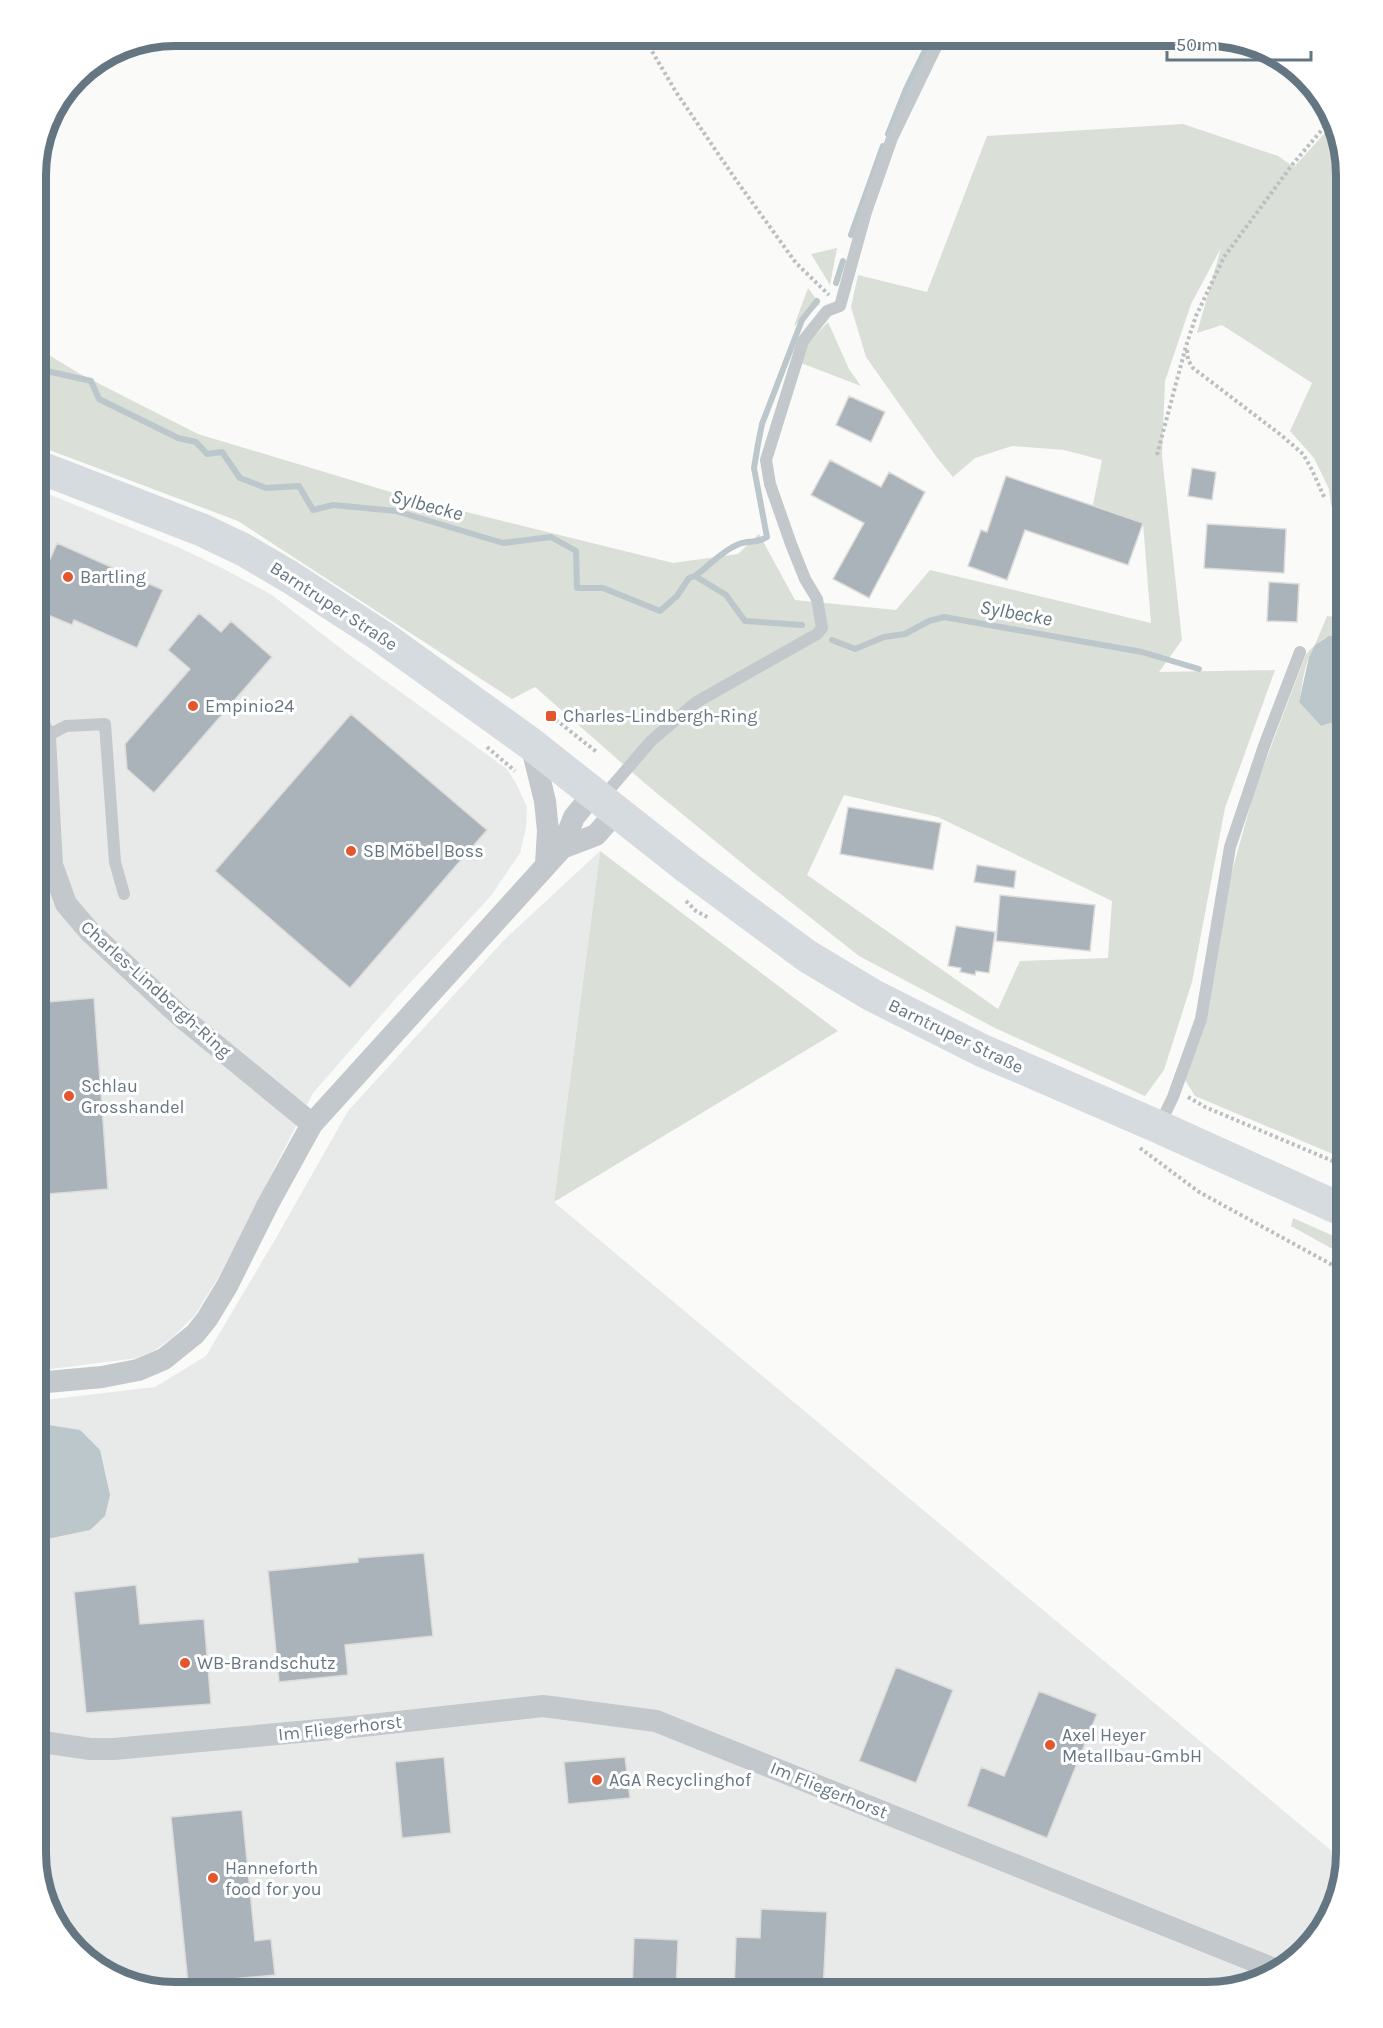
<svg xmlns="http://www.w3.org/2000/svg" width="1383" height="2028" font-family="Karla,sans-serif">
<rect width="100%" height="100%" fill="#fafaf8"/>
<!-- built -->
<path fill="#e8e9e9" d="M36 489 178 547 224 569 272 595 348 654 507 769 517 785 527 807 526 828 520 853 490 897 397 997 313 1093 218 1278 195 1315 172 1338 155 1350 137 1358 36 1371Z
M600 851 554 1202 1345 1862 1328 1923 1277 1973 1208 1992H167L98 1969 55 1922 36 1852V1401L155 1387 206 1356 276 1238 348 1111 504 940Z"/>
<!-- green -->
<path fill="#dadfd7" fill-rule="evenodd" d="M1183 124 1278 156 1294 167 1333 124 1347 176V518L1339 521 1331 505 1329 489 1314 458 1290 431 1312 383 1222 325 1197 333 1221 248 1191 304 1165 381 1162 456 1182 640 1159 672 1275 670 1225 808 1192 982 1164 1070 1145 1096 995 1028 859 956 759 877 648 786 535 687 512 699 238 521 36 445V347L80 374 198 434 414 499 673 563 738 554 759 534 795 600 896 610 930 570 1151 623 1143 523 1093 505 1102 460 1064 450 1012 446 975 458 953 477 938 459 866 357 851 307 858 275 927 292 987 136ZM844 795 938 817 1112 901 1108 958 1020 961 998 1009 807 875Z
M837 248 830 285 811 254Z
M808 288 820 304 794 326Z
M828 322 849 369 861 386 801 363 808 343Z
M1327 616 1347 619V636C1341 636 1333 635 1328 637 1304 646 1304 680 1299 702L1321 726 1347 718V1160L1195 1096 1185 1080 1229 882 1255 789 1306 654 1315 645Z
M600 851 838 1031 554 1202 600 852Z
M1293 1218 1347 1242V1257L1291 1226Z"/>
<!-- water -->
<path fill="#bbc7cb" d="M1329 636H1347V718L1321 726 1299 702 1309 657 1315 645Z
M42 1424 80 1430 100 1450 110 1495 105 1516 90 1530 42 1540 36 1539V1427Z"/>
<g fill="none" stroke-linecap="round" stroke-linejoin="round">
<!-- stream -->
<path stroke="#bbc7cb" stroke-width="6" d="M888 134 906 89 932 36
M851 235 883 146
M836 283 843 261
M36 349 47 371 91 381 99 399 178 438 196 442 207 454 222 452 240 478 266 488 299 486 313 510 333 505 396 511 503 543 551 537 576 551 577 588H603L660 611 677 596 689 578 695 576 726 595 745 621 802 625
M695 576C709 566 723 550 739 544 749 540 756 544 767 537L754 468 758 444 762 424 802 320 817 301
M832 640 855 649 884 637 905 634 929 621 944 617 1142 652 1199 669"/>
</g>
<!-- building -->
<path fill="#aab3b9" stroke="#dcdcda" stroke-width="1.5" d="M849 396 885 412 871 442 836 425Z
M830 460 881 487 889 472 925 492 869 598 833 579 864 523 811 495Z
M1192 468 1216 472 1212 500 1188 496Z
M1006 476 1143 523 1128 565 1025 530 1007 580 968 566 981 530 987 532Z
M1207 524 1286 529 1284 573 1204 568Z
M57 543 163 590 137 648 74 620 72 625 36 610V592Z
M1269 582 1299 584 1297 622 1267 621Z
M199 613 221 632 231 621 272 657 154 793 127 769 125 744 190 669 168 650Z
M351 714 487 830 350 988 215 871Z
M848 807 941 823 933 870 840 854Z
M977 865 1016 871 1014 888 974 882Z
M1000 895 1095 905 1090 951 996 941Z
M956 926 995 932 989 973 976 971 975 975 960 972 961 968 948 966Z
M94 998 108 1189 36 1195V1003Z
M424 1553 433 1636 345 1645 348 1675 279 1682 268 1571 358 1562V1558Z
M136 1585 140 1624 204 1619 211 1704 86 1713 74 1592Z
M896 1667 953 1690 916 1783 859 1761Z
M1039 1691 1097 1714 1047 1838 967 1806 981 1767 1004 1776Z
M444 1757 451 1833 402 1838 395 1762Z
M625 1757 630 1798 568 1804 564 1762Z
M242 1810 255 1941 271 1939 275 1975 188 1983 171 1817Z
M761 1909 827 1912 823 1992H734L736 1937 760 1938Z
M634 1938 678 1940 676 1992H632Z"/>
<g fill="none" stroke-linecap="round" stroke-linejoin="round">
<!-- path -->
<path stroke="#bbbfc2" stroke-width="4" stroke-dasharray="3 3" stroke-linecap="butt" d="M643 36 676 92 736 180 796 263 829 295
M1187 350 1188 360 1193 368 1281 435 1303 454 1312 470 1325 499
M1157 455 1186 346 1196 316 1224 257 1292 165 1332 118
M551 716 598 753
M487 747 515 771
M686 901 696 911 709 918
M1188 1097 1205 1107 1347 1167
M1140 1148 1199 1192 1347 1273"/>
<!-- service -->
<path stroke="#c3c8cc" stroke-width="12" d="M45 737 66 726 105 724 115 862 124 894
M602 798 651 741 695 703 817 634 822 628 817 599 805 579 791 544 770 484 766 460 803 341 827 311 840 306 866 212 892 138 935 49 943 36
M1159 1126 1173 1097 1201 1019 1230 847 1264 746 1300 652"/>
<!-- minor -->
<path stroke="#c3c8cc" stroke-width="22" d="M36 718 45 737 52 865 66 904 90 932 179 1015 312 1124
M531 744 545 801 548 831 546 864
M562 848 596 835 617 811
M36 1383 102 1377 138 1370 164 1359 195 1334 207 1319 227 1286 268 1204 312 1124 562 848 574 817 594 793
M36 1741 90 1749H114L353 1727 543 1706 656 1721 1279 1971"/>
<!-- primary -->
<path stroke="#d6dbdf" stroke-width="33" d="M36 466 202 530 244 550 290 577 381 636 531 744 688 868 807 956 872 995 981 1050 1159 1127 1347 1212"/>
</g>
<!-- markers -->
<g fill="#e4572e" stroke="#fff" stroke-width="2">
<circle cx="68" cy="577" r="6"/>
<circle cx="193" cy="706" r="6"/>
<rect x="545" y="710" width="12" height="12" rx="3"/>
<circle cx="351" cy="851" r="6"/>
<circle cx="69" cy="1096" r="6"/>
<circle cx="185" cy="1663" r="6"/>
<circle cx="1050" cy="1745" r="6"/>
<circle cx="597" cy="1780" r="6"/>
<circle cx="213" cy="1878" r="6"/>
</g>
<g text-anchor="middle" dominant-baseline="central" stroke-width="6" stroke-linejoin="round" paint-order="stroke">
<!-- poi labels -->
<g font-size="18" fill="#657683" stroke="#fff" text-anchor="start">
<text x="80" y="577">Bartling</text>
<text x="205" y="706">Empinio24</text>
<text x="563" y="716">Charles-Lindbergh-Ring</text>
<text x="363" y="851">SB Möbel Boss</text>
<text x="81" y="1086">Schlau<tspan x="81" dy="21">Grosshandel</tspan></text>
<text x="197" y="1663">WB-Brandschutz</text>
<text x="1062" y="1735">Axel Heyer<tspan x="1062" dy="21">Metallbau-GmbH</tspan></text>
<text x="609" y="1780">AGA Recyclinghof</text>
<text x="225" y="1868">Hanneforth<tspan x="225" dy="21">food for you</tspan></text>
</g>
<!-- street labels -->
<g font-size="18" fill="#657683" stroke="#fff">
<text transform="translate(334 606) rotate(33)">Barntruper Straße</text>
<text transform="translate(156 989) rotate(42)">Charles-Lindbergh-Ring</text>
<text transform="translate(956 1036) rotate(26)">Barntruper Straße</text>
<text transform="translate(340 1728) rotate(-6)">Im Fliegerhorst</text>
<text transform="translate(829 1790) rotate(22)">Im Fliegerhorst</text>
</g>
<!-- water labels -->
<g font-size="20" font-style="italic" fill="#60757c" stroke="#fff">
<text transform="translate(427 505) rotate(15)">Sylbecke</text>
<text transform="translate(1016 613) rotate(10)">Sylbecke</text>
</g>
</g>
<!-- crop -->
<path d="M0 0H1383V2028H0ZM175 46H1207A129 129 0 0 1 1336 175V1853A129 129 0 0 1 1207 1982H175A129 129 0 0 1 46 1853V175A129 129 0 0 1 175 46Z" fill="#fff" fill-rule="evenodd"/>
<path fill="none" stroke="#657683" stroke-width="8" d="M175 46H1207A129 129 0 0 1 1336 175V1853A129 129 0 0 1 1207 1982H175A129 129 0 0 1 46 1853V175A129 129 0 0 1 175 46Z"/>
<!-- scale -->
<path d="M1167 51v9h144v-9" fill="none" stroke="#657683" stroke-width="3"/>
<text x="1176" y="51" font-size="18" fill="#657683" stroke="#ffffff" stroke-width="4.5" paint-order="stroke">50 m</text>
</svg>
